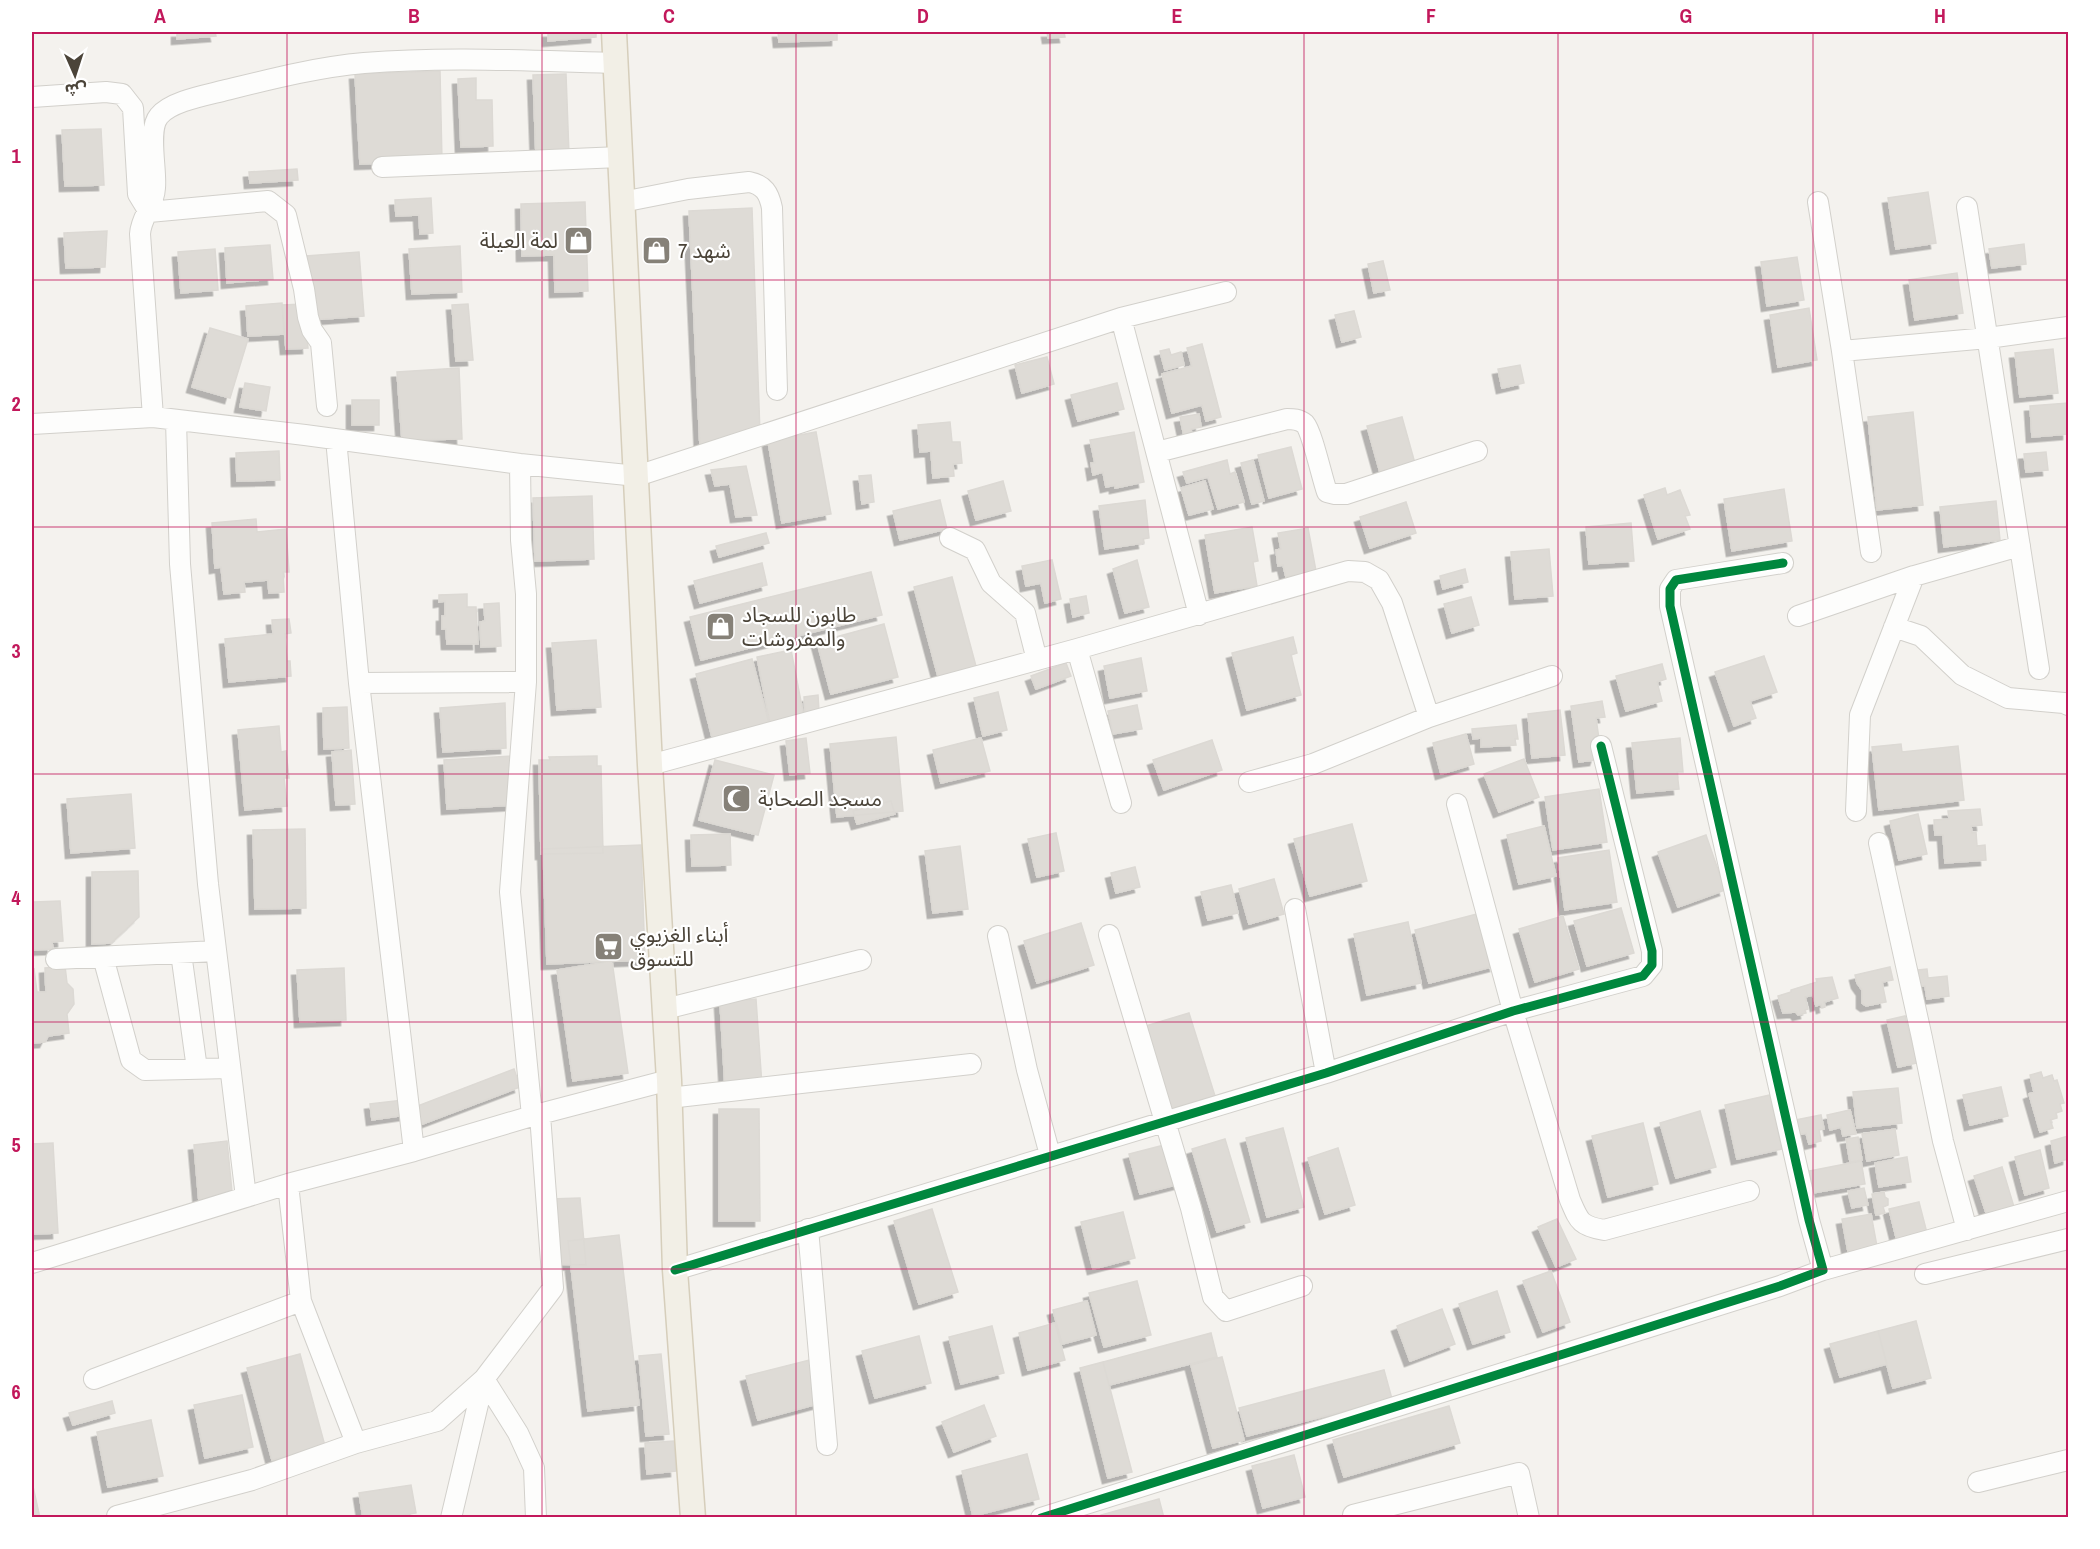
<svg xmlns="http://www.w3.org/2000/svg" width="2100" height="1549" font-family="'Archivo Narrow','Noto Sans Arabic',sans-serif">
<defs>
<filter id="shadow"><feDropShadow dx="-5.5" dy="5.5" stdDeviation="0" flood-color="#0004"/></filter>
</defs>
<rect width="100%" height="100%" fill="#f4f2ee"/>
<!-- building -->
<path fill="#dedbd6" stroke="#dcd9d4" stroke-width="1.5" filter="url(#shadow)" d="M177 32H215L216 36 177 39Z
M548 32H596V37L548 41Z
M778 32H837V40L779 42Z
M1047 32H1064L1065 37 1048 38Z
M440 71 442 161 360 164 355 74Z
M566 74 569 155 536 156 533 75Z
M476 78V100H492L493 146 461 147 458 79Z
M101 129 104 185 65 186 62 130Z
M297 169 298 180 250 183 249 172Z
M1928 192 1936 243 1896 249 1888 198Z
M431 198 433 233 420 234 419 215 396 216 395 200Z
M585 202 588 291 555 292 554 255 522 256 521 204Z
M752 208 760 434 700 447 689 211Z
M107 231 105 267 66 268 64 233Z
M2024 244 2026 264 1992 268 1989 249Z
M270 245 273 279 227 283 225 248Z
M460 246 462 292 412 294 409 249Z
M215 249 218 290 181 293 178 252Z
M359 252 364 316 311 320 306 256Z
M1797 257 1804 300 1767 306 1761 262Z
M1383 261 1390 290 1374 293 1368 264Z
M1957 273 1963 313 1915 320 1909 280Z
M282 303 284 334 248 336 246 306Z
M304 304 308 348 286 349 282 305Z
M468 304 473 360 456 361 452 305Z
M1809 308 1817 360 1778 367 1770 315Z
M1354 311 1361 337 1342 342 1335 315Z
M210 328 248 339 230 398 192 387Z
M1202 344 1221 417 1206 421 1202 405 1172 413 1162 374 1192 366 1187 348Z
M1169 349 1171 355 1181 352 1184 365 1165 370 1160 351Z
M2053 349 2058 393 2020 397 2015 353Z
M1047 357 1054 384 1022 393 1015 365Z
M1520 365 1524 383 1502 388 1498 369Z
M459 368 462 439 402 440 397 372Z
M245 383 270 387 266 411 240 407Z
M1117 383 1124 409 1078 421 1071 395Z
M352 400H379V425H352Z
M2068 403V434L2032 437 2030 406Z
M1913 412 1923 505 1877 510 1868 417Z
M1199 414 1201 427 1191 429 1192 435 1184 436 1180 417Z
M1402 417 1416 467 1381 476 1367 426Z
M950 422 952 442H960L962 463 953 464 954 476 933 478 931 451 920 452 918 425Z
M816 432 831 514 782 523 768 441Z
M1134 432 1144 482 1115 488V485L1106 487 1103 472 1093 475 1091 463H1095L1090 440Z
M1291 447 1302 489 1269 498 1258 455Z
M279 451 280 480 237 481 236 453Z
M2046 452 2048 470 2026 472 2024 454Z
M1227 460 1230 474 1235 472 1244 502 1218 509 1208 477 1187 483 1183 472Z
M1253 460 1264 501 1252 504 1241 463Z
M746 466 757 515 736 517 730 484 715 486 711 470Z
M871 475 874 502 862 504 859 476Z
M1003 481 1011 511 976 520 968 491Z
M1205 481 1213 509 1189 515 1181 488Z
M1665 488 1667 495 1680 490 1690 515 1685 516 1690 529 1658 539 1644 495Z
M1784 489 1792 541 1732 551 1724 499Z
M592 496 594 559 535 561 533 498Z
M940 500 947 529 900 540 893 511Z
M1145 500 1149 538 1143 539 1144 543 1105 549 1099 506Z
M1996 501 2000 540 1944 547 1940 507Z
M1406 502 1416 533 1370 548 1360 517Z
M256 519 257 532 286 529 289 572H283L284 592 269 593 268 580 244 582 245 592 224 594 221 567 215 568 212 523Z
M1631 523 1634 561 1589 564 1586 527Z
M1252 527 1258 561 1253 562 1257 586 1215 593 1205 535Z
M1308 528 1316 571 1286 577 1283 565 1278 566 1276 550 1281 549 1278 533Z
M766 533 769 543 719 557 716 546Z
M1549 549 1553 596 1515 599 1511 552Z
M1052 560 1061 599 1045 603 1041 583 1026 586 1022 566Z
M1137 560 1149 607 1125 613 1113 569Z
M762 563 767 585 700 603 694 581Z
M1465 569 1468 582 1443 589 1440 576Z
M871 572 882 615 701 660 690 617Z
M952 577 977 670 939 680 914 587Z
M467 594V607H476L478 644H447L446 629H442V616H445V601L439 602V595Z
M1086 596 1089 613 1073 617 1070 599Z
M1471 597 1479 625 1452 633 1444 604Z
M499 603 501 646 481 647 480 622 485 621 484 604Z
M289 619 291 633 285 634 287 661H290L291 676 229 682 225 639 273 634 272 620Z
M884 624 898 677 831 694 817 642Z
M1293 637 1297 653 1291 655 1301 695 1247 710 1232 653Z
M596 640 601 707 557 710 552 643Z
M791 650 804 717 770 724 757 657Z
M1764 656 1777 692 1750 701 1756 718 1734 726 1715 672Z
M1141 658 1147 691 1110 698 1104 666Z
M752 659 770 727 713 741 696 674Z
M1066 663 1071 676 1036 689 1031 676Z
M1662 664 1666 679 1657 682 1662 701 1626 711 1616 676Z
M998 692 1007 730 983 736 974 698Z
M818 695 819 712 805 713 804 697Z
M1602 701 1605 717 1596 718 1600 746 1595 760 1579 762 1571 706Z
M505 703 506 748 443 752 440 708Z
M1137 705 1142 729 1113 734 1108 711Z
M347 707 349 748 324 749 323 708Z
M1560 710 1565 755 1532 758 1528 714Z
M1516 725 1518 739H1515L1516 745 1481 747V738L1473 739 1472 729Z
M279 726 281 752 286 751 289 778H284L287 806 245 810 238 730Z
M1466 734 1474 764 1441 774 1433 743Z
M896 737 903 811 837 817 830 744Z
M806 738 810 773 790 775 786 741Z
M981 738 990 771 941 783 933 750Z
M1680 738 1683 772H1677L1679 789 1637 793 1632 743Z
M1212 740 1222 770 1164 790 1153 760Z
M1901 744 1902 752 1958 746 1964 800 1879 810 1872 747Z
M351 750 355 804 336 805 332 752Z
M512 756 514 805 447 809 444 760Z
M597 756V766H601L603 853 541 854 539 760H550L549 757Z
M1524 759 1539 797 1499 812 1484 774Z
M715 760 774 775 758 835 699 820Z
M1599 789 1607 842 1553 850 1545 797Z
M131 794 135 848 71 853 67 799Z
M891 801 895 814 857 824 853 811Z
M1980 809 1982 825 1971 826 1972 833 1976 832 1977 846 1985 845 1986 860 1945 863 1943 835H1935L1934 820 1949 819 1948 811Z
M1918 814 1927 854 1899 860 1890 821Z
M1352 824 1367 881 1310 896 1294 839Z
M1544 826 1556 876 1519 884 1507 835Z
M305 829 306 908 255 909 253 830Z
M1056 833 1064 871 1037 877 1028 839Z
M730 834 731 865 692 866 691 835Z
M1706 835 1725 890 1678 907 1658 852Z
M641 845 645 960 547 964 543 849Z
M960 846 968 909 933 913 925 851Z
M1609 850 1617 902 1565 910 1558 858Z
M1135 867 1140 887 1116 893 1111 873Z
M138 871 139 917 111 943 92 944V872Z
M1274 879 1284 914 1249 924 1239 889Z
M1231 885 1238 913 1208 920 1201 892Z
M32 895 33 902 60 901 63 941 52 942 53 949 32 950Z
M1621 908 1634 953 1587 966 1574 921Z
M1481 913 1495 966 1429 983 1415 930Z
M1563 916 1579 969 1535 982 1519 929Z
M1408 922 1421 983 1367 995 1354 934Z
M1081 923 1094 965 1037 983 1024 941Z
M612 961 628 1073 573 1081 557 970Z
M65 966 67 983 73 989 74 1004 67 1014 69 1033 48 1036 45 1042 32 1043V970L34 969 37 992H46L45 968Z
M1890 967 1893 980 1882 982 1886 1002 1866 1006 1862 1003V990L1857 983 1855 975Z
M344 968 346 1020 300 1022 297 970Z
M1927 969 1928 978 1947 976 1949 996 1927 999 1925 986H1920L1918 970Z
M1832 977 1838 998 1824 1002 1825 1007 1822 1008 1821 1004 1816 1006 1813 995 1805 997 1808 1009 1805 1010 1806 1013 1798 1015 1796 1012 1783 1013 1778 996 1791 992V990L1817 982 1816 979Z
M756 999 762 1086 725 1087 720 1002Z
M1189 1013 1215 1096 1165 1112 1139 1028Z
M1905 1016 1917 1063 1898 1067 1887 1020Z
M514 1069 520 1087 417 1126 410 1109Z
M2041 1072 2043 1078 2052 1075 2054 1081 2057 1080 2064 1103 2060 1104 2062 1111 2056 1113 2057 1118 2050 1120 2053 1128 2040 1132 2029 1094 2034 1092 2030 1075Z
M2001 1087 2008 1116 1970 1125 1963 1095Z
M1898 1088 1902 1123 1857 1128 1853 1092Z
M1770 1095 1782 1149 1737 1159 1725 1105Z
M403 1100 405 1115 372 1120 370 1104Z
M719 1109H759L760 1221H719Z
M1850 1110 1856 1134 1843 1136 1841 1127 1830 1130 1827 1115Z
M1700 1111 1716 1167 1676 1178 1660 1123Z
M1821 1115 1824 1129 1819 1130 1821 1141 1809 1144 1806 1133 1798 1135 1795 1120Z
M1643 1123 1658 1184 1608 1197 1592 1136Z
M1283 1128 1304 1207 1267 1217 1246 1138Z
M1895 1129 1899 1155 1867 1161 1862 1134Z
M2068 1136V1159L2055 1163 2051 1141Z
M1858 1137 1862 1160 1850 1162 1846 1139Z
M1225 1139 1250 1222 1217 1232 1192 1149Z
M227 1141 232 1192 199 1202 194 1145Z
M53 1143 58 1233 32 1234V1144Z
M1172 1143 1183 1183 1140 1194 1129 1154Z
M1338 1148 1355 1205 1325 1214 1308 1158Z
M2040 1150 2049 1188 2025 1195 2015 1157Z
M1907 1157 1911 1182 1879 1187 1875 1163Z
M1861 1161 1865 1184 1813 1193 1809 1171Z
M2002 1167 2014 1207 1987 1216 1974 1176Z
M1864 1188 1868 1205 1852 1208 1848 1191Z
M1884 1192 1885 1197 1888 1199V1205L1883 1207 1885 1213 1876 1215 1872 1194Z
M580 1198 586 1265 552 1264 549 1199Z
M1919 1202 1928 1237 1898 1245 1889 1209Z
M932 1209 958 1292 919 1304 894 1221Z
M1123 1212 1135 1258 1093 1269 1081 1222Z
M1871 1214 1878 1252 1849 1257 1842 1219Z
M1557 1219 1576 1259 1556 1267 1538 1227Z
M619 1235 639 1405 588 1411 568 1241Z
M1551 1271 1570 1322 1543 1332 1523 1281Z
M1137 1281 1151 1335 1104 1347 1089 1293Z
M1497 1291 1510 1332 1473 1344 1459 1304Z
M1087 1301 1096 1335 1062 1344 1053 1310Z
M1442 1309 1455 1344 1410 1361 1397 1326Z
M1916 1321 1931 1378 1893 1388 1878 1331Z
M1055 1323 1065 1360 1028 1370 1019 1333Z
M992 1326 1004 1373 961 1384 949 1337Z
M1878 1331 1887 1364 1840 1377 1830 1344Z
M1211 1333 1217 1357 1109 1385 1103 1362Z
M919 1336 931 1383 875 1398 862 1351Z
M300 1354 325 1446 272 1460 247 1368Z
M661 1354 669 1434 646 1436 639 1356Z
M1222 1357 1244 1440 1213 1448 1191 1365Z
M810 1360 821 1403 758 1420 746 1376Z
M1103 1362 1132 1472 1108 1478 1080 1368Z
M1384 1370 1392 1399 1247 1436 1239 1408Z
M242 1395 253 1447 205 1458 194 1405Z
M112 1401 115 1413 73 1425 69 1413Z
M984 1405 996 1436 954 1452 942 1422Z
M1449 1406 1460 1443 1344 1477 1333 1440Z
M151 1420 163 1476 108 1487 97 1432Z
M674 1441 676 1471 647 1474 645 1443Z
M1027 1454 1039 1499 973 1516 962 1471Z
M1294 1455 1305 1497 1263 1508 1252 1466Z
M32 1482 40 1518H32Z
M411 1485 416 1513 387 1518H363L359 1493Z
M1159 1499 1164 1518H1101V1515Z"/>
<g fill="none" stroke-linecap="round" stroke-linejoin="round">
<defs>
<path id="minor" d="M32 97 106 92 122 94 133 108 138 194 149 212 268 201 286 215 304 289 308 317 312 330 321 343 327 406
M382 167 620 157
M622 202 688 189 749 182C764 185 769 193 772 208L777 390
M1818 202 1842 351
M1967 207 2039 669
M1121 318 1199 615
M153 417 140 234C141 216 154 207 155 188 157 169 147 130 159 116 171 101 207 95 226 90 271 79 318 67 364 63 448 56 532 61 615 63
M176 420 180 564 208 884 246 1197
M32 424 153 417 305 435 520 464 637 476 1121 318 1226 292
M336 439 359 683 414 1151
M1157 452 1287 419C1293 419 1299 419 1305 424 1312 432 1322 478 1327 492L1335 494H1346L1477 451
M520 464 521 540 526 594V682L510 892 532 1116
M950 538 975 550 991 583 1025 613 1037 660
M1871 552 1842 351 1988 338 2068 327
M1798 616 1914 576 2020 546
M1894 627 1921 636 1962 675 2008 698 2064 703 2068 705
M1077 649 1121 803
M359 683 526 682
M650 765 1077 649 1348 571 1365 572 1379 580 1392 603 1429 717 1552 676
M1249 782 1313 764 1429 717
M1457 804 1513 1011 1570 1200C1579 1221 1580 1226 1604 1230L1749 1191
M1856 811 1860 715 1914 576
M1879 843 1922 1038 1943 1141 1967 1230
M1295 909 1326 1073
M1109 935 1191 1208 1213 1297 1226 1311 1302 1286
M998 936 1027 1070 1050 1155
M181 953 197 1069
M103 957 131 1060 145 1070 230 1068
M56 959 216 951
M665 1009 861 960
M669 1098 971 1064
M288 1184 301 1301 356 1443
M808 1229 827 1445
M32 1263 288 1184 414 1151 532 1116 669 1080
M675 1270 1326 1073 1513 1011 1643 976 1652 965V951L1601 746
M1823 1270 2068 1201
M1925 1274 2068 1239
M94 1379 301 1301
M1978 1482 2068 1460
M1353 1515 1519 1473 1529 1518
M117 1516 252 1480 356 1443 437 1421 484 1379 553 1288 540 1115
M451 1518 484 1379 518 1433 534 1468 536 1518
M1041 1518 1780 1286 1823 1270 1809 1220 1670 606V589L1676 580 1783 563"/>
<path id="major" d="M614 32 650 765 669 1080 675 1270 693 1518"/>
</defs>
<!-- minor casing -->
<use href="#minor" stroke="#d2d0cb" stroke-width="22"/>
<!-- major casing -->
<use href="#major" stroke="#d6cebb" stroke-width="27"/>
<!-- minor -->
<use href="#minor" stroke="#fdfdfc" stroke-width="20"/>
<!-- major -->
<use href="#major" stroke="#f2efe6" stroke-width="24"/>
<defs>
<path id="cycleway" d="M675 1270 1326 1073 1513 1011 1643 976 1652 965V951L1601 746
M1041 1518 1780 1286 1823 1270 1809 1220 1670 606V589L1676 580 1783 563"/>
</defs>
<!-- cycleway casing -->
<use href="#cycleway" stroke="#fff" stroke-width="13"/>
<!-- cycleway -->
<use href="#cycleway" stroke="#00873e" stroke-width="9"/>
</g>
<!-- grid -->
<path fill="none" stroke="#c2185b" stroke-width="1.5" stroke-opacity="0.55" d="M287 32V1518M542 32V1518M796 32V1518M1050 32V1518M1304 32V1518M1558 32V1518M1813 32V1518M32 280H2068M32 527H2068M32 774H2068M32 1022H2068M32 1269H2068"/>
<!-- icons -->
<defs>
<symbol id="shop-square" viewBox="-11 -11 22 22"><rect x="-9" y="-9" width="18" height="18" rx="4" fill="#868178" stroke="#fff"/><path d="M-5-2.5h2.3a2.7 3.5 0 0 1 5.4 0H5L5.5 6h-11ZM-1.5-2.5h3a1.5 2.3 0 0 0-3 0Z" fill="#fff"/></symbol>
<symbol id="mosque-square" viewBox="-11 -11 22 22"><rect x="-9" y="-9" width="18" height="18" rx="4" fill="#868178" stroke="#fff"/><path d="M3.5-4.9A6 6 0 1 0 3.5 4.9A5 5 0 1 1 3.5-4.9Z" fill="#fff"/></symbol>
<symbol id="supermarket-square" viewBox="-11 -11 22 22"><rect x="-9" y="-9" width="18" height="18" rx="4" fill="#868178" stroke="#fff"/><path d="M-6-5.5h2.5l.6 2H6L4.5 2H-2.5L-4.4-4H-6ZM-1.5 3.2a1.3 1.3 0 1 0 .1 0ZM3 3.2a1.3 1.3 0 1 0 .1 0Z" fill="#fff"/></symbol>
</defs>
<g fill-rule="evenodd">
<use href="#shop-square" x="562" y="224" width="33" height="33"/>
<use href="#shop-square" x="640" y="234" width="33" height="33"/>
<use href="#shop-square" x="704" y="610" width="33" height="33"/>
<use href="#mosque-square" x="720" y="782" width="33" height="33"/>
<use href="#supermarket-square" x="592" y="930" width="33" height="33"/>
</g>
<g text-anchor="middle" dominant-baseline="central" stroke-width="4.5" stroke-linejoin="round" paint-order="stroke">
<!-- poi labels -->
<g font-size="21" fill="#4b4439" stroke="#fff" text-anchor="start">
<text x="558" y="240" text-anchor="end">لمة العيلة</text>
<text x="678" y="250">شهد 7</text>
<text x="742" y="614">طابون للسجاد<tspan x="742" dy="24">والمفروشات</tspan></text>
<text x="758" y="798">مسجد الصحابة</text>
<text x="630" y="934">أبناء الغزيوي<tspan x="630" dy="24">للتسوق</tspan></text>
</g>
</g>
<!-- border -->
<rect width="2100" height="1549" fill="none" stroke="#ffffff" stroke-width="66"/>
<!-- north arrow -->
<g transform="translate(75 75) rotate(177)" stroke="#ffffff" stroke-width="4.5" paint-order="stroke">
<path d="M0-4.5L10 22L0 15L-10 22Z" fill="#4b4439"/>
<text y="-9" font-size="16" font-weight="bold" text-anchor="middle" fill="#4b4439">ش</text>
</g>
<rect x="33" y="33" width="2034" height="1483" fill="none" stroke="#c2185b" stroke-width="2"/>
<g font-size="20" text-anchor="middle" font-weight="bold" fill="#c2185b">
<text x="160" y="23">A</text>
<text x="414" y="23">B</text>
<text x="669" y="23">C</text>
<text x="923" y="23">D</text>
<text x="1177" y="23">E</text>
<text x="1431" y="23">F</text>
<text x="1686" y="23">G</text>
<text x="1940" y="23">H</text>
<text x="16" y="163">1</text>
<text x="16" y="411">2</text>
<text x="16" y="658">3</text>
<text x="16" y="905">4</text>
<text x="16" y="1152">5</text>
<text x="16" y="1399">6</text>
</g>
</svg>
